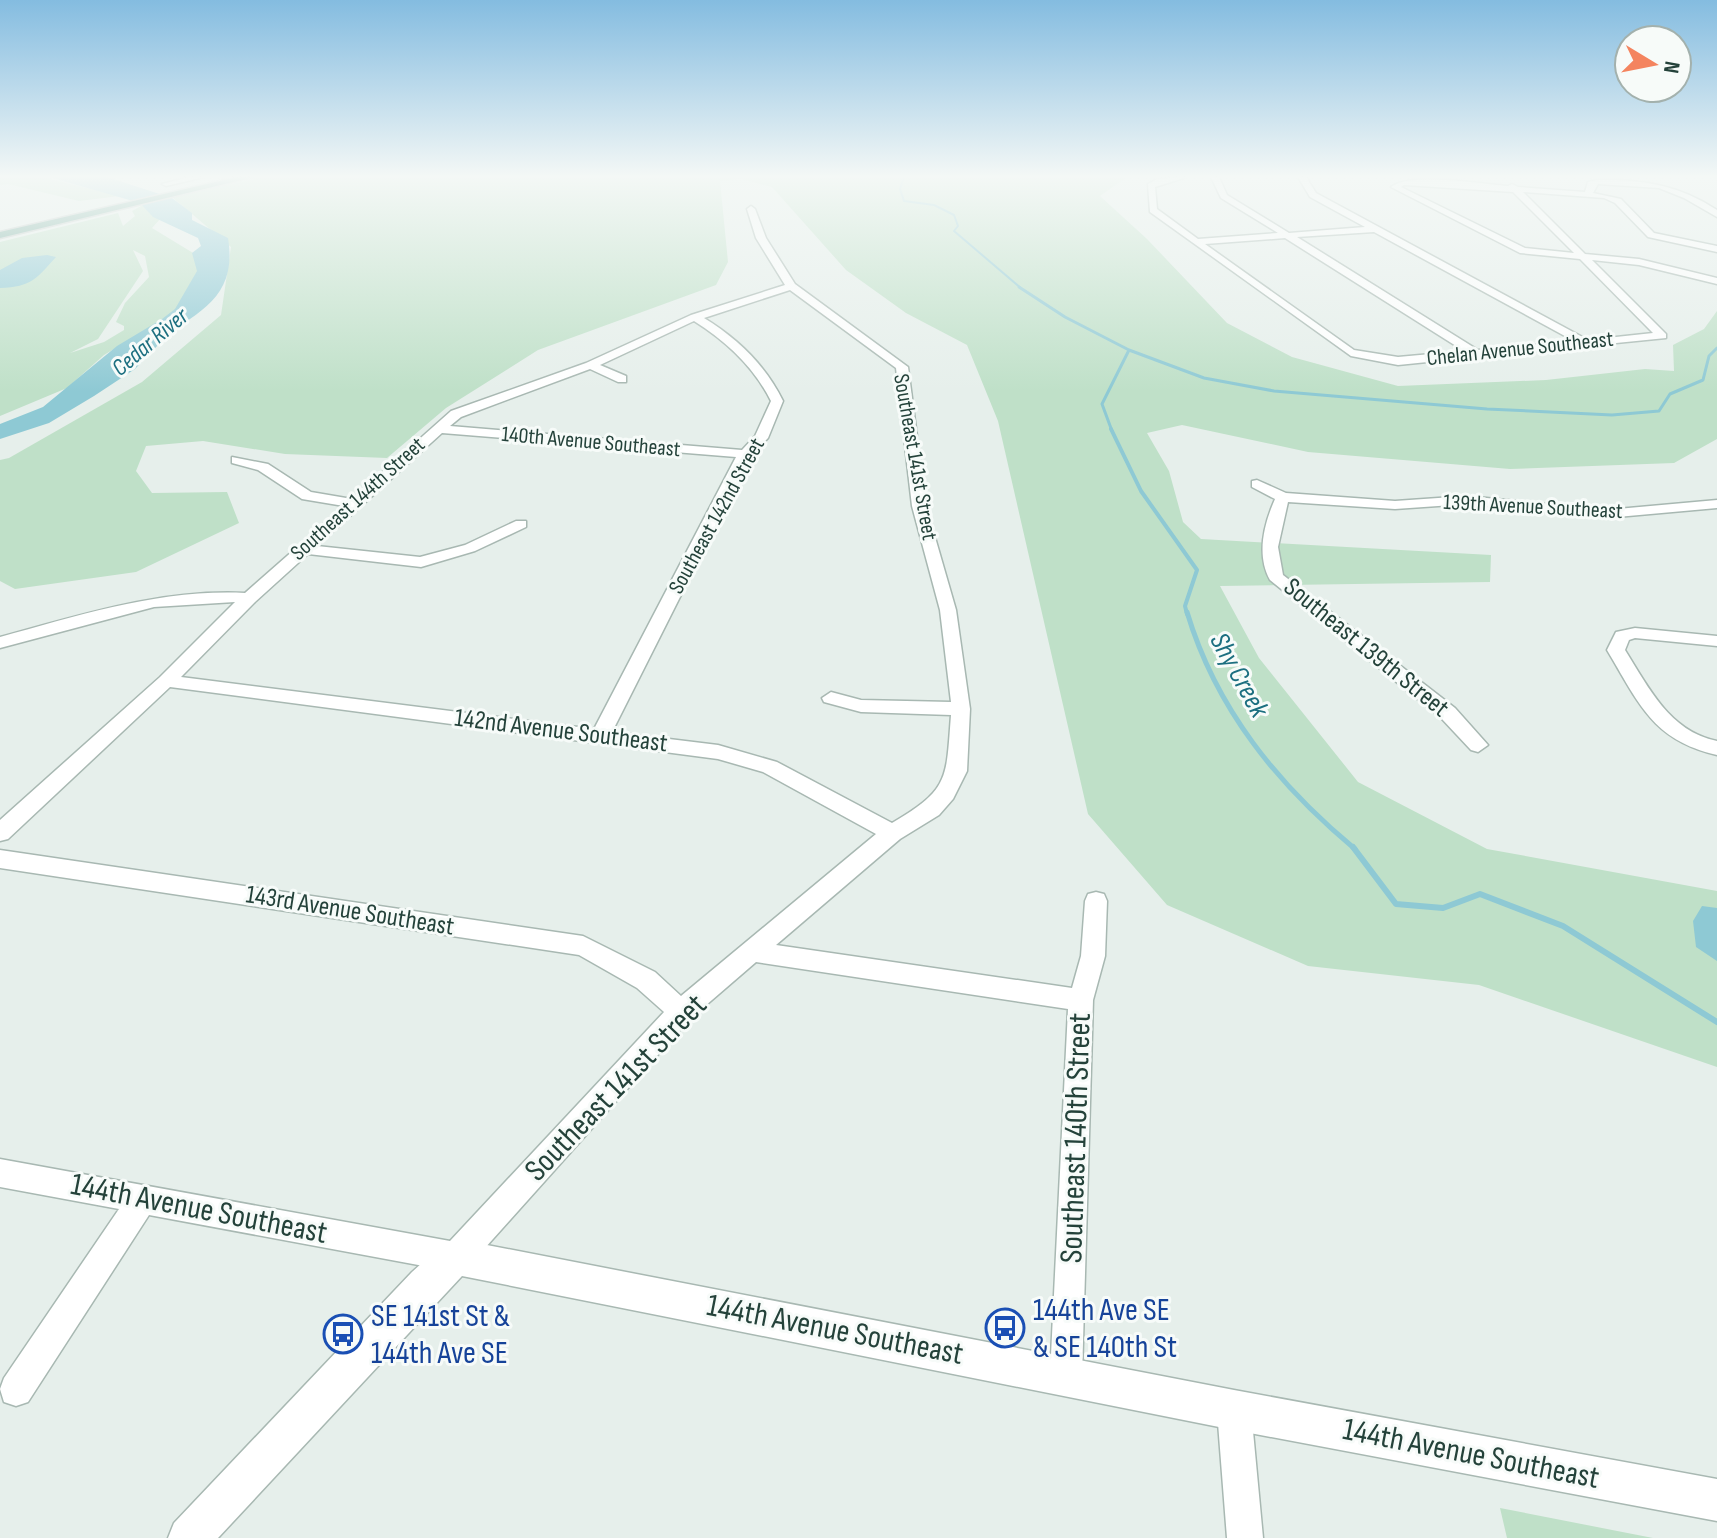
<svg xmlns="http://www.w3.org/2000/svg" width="1717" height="1538" font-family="'Sofia Sans Condensed',sans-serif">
<rect width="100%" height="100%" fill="#e6efeb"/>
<!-- green -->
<path fill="#bfe0c8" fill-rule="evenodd" d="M0 177H41L120 196 79 201 8 184 0 185Z
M264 177H1127L1100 196 1147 239 1227 323 1292 357 1398 386 1546 380 1645 369 1674 371 1673 345 1704 329 1717 311V439L1674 463 1510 469 1308 452 1182 425 1147 433 1169 471 1183 522 1201 539 1491 555 1490 582 1220 586 1259 658 1358 782 1487 849 1717 891V1067L1479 985 1308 966 1167 905 1088 814 998 421 967 345 906 313 846 270 772 187 741 179 720 181 728 262 716 285 538 350 446 408 387 458 285 454 203 441 146 446 136 471 152 493 227 492 239 523 136 572 15 589 0 581V460L9 458 142 382 221 315 231 247 172 197Z
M145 204 161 218 152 228 208 262 191 302 104 355 67 388 0 416V242L118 213 123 226 135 216 132 211ZM133 250 145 256 149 277 125 303 116 322 124 326V330L104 342 70 353 98 339 143 271Z
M1500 1508 1653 1538H1507Z"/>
<!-- water -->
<path fill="#8ec9d4" d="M49 177H107L172 198 192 213V220L228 238C238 298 198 313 157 340L158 345 135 369 94 396 49 423 0 439V424L43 407 117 346 162 319 175 309 197 271 192 253 201 246 198 238 153 217 140 203Z
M47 255 56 257C37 278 32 287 0 288V270L22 258Z
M1702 906 1717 908V961L1696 947 1693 921Z"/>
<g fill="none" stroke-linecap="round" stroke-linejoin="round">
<!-- stream-far4 -->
<path stroke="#8ec9d4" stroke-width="2" d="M904 177 900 189 904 201 934 205 954 215 958 226 954 231 1022 289"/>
<!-- stream-far3 -->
<path stroke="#8ec9d4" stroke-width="3" d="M1019 287 1065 317 1129 350 1102 404 1112 431
M1129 350 1204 378 1274 391 1487 409 1612 415 1659 411 1670 394 1703 380 1709 356 1717 348"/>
<!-- stream-far2 -->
<path stroke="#8ec9d4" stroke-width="4" d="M1111 429 1141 491 1197 570 1185 606 1187 614"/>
<!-- stream-far1 -->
<path stroke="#8ec9d4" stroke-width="5" d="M1187 612C1216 709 1278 785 1355 849"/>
<!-- stream -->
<path stroke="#8ec9d4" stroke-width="6" d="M1353 847 1396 904 1443 908 1480 894 1563 926 1717 1022"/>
<defs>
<path id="minor" d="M189 177H204L166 186 162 184Z
M1187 177 1155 187 1157 209 1198 239 1278 233 1221 198 1211 177H1219L1227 195 1289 233 1365 227 1310 197 1298 177H1306L1316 193 1588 340 1653 333 1580 259 1520 253 1391 187C1411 172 1481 184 1508 186L1512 184 1518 187 1585 192 1588 182 1597 180C1642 179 1679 185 1717 210V217L1684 198 1659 188 1598 184 1593 193 1621 199 1654 233 1717 246V252L1648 237 1615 203 1604 198 1523 192 1585 254 1639 259 1717 278V284L1639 265 1592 260 1666 334V338L1398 365 1351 356 1150 212 1148 184 1157 179ZM1404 185 1513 192 1574 253 1525 248 1401 187ZM1374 232 1574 341 1478 350 1297 237ZM1285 238 1464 351 1398 357 1354 350 1205 244Z
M751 206 755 209 766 238 795 284 908 367 926 506 956 610 970 709 967 771 953 799 939 815 900 839 776 945 1072 988 1081 956 1085 901 1088 894 1096 892 1104 894 1107 901 1105 956 1093 1000 1082 1376 1077 1387 1066 1392 1055 1387 1050 1376 1068 1009 756 962 690 1019 467 1268 456 1272 149 1215 28 1402 16 1406 4 1402 0 1389 4 1378 119 1209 0 1187V1159L450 1241 664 1012 637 988 579 955 0 868V850L583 936 655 972 681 996 876 834 763 772 718 759 170 687 8 839 0 841V820L160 677 235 602 154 607 0 648V637C81 615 160 589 245 593L344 506 302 499 258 470 232 463V457L268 464 311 492 352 499 451 411 586 363 691 315 785 285 756 238 747 209ZM790 290 896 368 912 506 940 610 951 702 861 700 831 692 822 698 824 702 861 712 951 715C946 779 950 789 892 823L777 762 718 745 612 732 751 456 768 438 783 401C766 366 737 338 704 318ZM694 321C726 341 754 367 771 401L755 436 742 450 450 426 461 417 590 369 618 382H626V376L600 365ZM442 433 736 457 594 729 181 677 255 602 308 554 421 567 475 551 526 527V521H516L465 545 420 557 317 546Z
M1257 480 1286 493 1395 501 1467 496 1606 510 1717 500V508L1606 518 1467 504 1395 509 1288 502 1278 547 1283 575 1455 708 1488 745 1478 752 1471 750 1441 718 1270 580C1256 555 1264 524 1275 499L1252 487V481Z
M1635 628 1717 636V646L1635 638 1629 640 1625 650C1649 688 1669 731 1717 741V755C1652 740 1639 703 1607 650L1616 632Z
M1234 1393 1246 1398 1251 1410 1263 1538H1227L1217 1410 1222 1398Z"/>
<path id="tertiary" d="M456 1239 1234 1390 1717 1479V1521L1234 1430 462 1276 218 1538H168L174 1523 412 1272 443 1244Z"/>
<path id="primary" d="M237 177H254L0 238V232Z"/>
</defs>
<!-- minor casing -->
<use href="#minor" stroke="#a8b8b2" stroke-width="3"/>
<!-- tertiary casing -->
<use href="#tertiary" stroke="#a8b8b2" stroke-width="3"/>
<!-- primary casing -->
<use href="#primary" stroke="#c2cac8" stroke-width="3"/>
<!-- minor -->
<use href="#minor" fill="#fff" fill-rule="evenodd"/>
<!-- tertiary -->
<use href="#tertiary" fill="#fff" fill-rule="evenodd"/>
<!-- primary -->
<use href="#primary" fill="#6aa596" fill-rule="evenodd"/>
</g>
<!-- sky -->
<linearGradient id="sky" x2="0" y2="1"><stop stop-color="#84bce0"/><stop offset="0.45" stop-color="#f4f8f6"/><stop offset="1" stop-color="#f4f8f6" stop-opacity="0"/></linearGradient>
<rect width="1717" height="392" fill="url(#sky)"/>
<!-- icons -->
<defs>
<symbol id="bus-ring" viewBox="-11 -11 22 22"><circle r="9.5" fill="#f7fbf9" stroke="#1a4fb4" stroke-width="1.5"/><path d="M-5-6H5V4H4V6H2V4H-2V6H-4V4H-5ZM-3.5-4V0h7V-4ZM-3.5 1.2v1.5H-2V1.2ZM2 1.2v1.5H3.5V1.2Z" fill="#1a4fb4"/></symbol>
</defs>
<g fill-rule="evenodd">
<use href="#bus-ring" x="983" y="1306" width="44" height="44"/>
<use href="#bus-ring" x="321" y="1312" width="44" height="44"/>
</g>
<g text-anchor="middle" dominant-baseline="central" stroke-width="6" stroke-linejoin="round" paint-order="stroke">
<!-- far-street labels -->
<g font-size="22" fill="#24423a" stroke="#f7fbf9">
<text transform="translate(1520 349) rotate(-6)">Chelan Avenue Southeast</text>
<text transform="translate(591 442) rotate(5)">140th Avenue Southeast</text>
<text transform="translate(915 457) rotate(80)">Southeast 141st Street</text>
<text transform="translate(358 499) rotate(-42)">Southeast 144th Street</text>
<text transform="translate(1533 507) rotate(3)">139th Avenue Southeast</text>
<text transform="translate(717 516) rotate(-61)">Southeast 142nd Street</text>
</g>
<!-- far-water labels -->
<g font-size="24" font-style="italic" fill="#1c6f80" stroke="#f7fbf9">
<text transform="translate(150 342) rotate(-40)">Cedar River</text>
</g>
<!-- street labels -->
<g font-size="26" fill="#24423a" stroke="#f7fbf9">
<text transform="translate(1366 648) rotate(39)">Southeast 139th Street</text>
<text transform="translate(561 731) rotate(7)">142nd Avenue Southeast</text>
<text transform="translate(350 911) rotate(9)">143rd Avenue Southeast</text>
</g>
<!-- water labels -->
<g font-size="28" font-style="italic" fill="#1c6f80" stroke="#f7fbf9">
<text transform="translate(1239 675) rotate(61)">Shy Creek</text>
</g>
<!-- near-street labels -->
<g font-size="32" fill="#24423a" stroke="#f7fbf9">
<text transform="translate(616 1088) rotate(-46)">Southeast 141st Street</text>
<text transform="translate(1076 1138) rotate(-88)">Southeast 140th Street</text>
<text transform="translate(199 1209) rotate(11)">144th Avenue Southeast</text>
<text transform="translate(835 1330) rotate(11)">144th Avenue Southeast</text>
<text transform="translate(1471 1454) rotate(11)">144th Avenue Southeast</text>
</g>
<!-- near-transit labels -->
<g font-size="32" fill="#164399" stroke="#f7fbf9" text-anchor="start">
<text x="1033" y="1310">144th Ave SE<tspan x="1033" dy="37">&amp; SE 140th St</tspan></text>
<text x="371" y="1316">SE 141st St &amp;<tspan x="371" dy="37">144th Ave SE</tspan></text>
</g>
</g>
<!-- north arrow -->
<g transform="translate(1653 64) rotate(100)"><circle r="38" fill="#f7fbf9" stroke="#a3b1ad" stroke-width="2"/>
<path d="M0-6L14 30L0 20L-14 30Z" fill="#f4845f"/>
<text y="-12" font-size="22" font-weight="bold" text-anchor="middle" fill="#24423a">N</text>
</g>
</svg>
